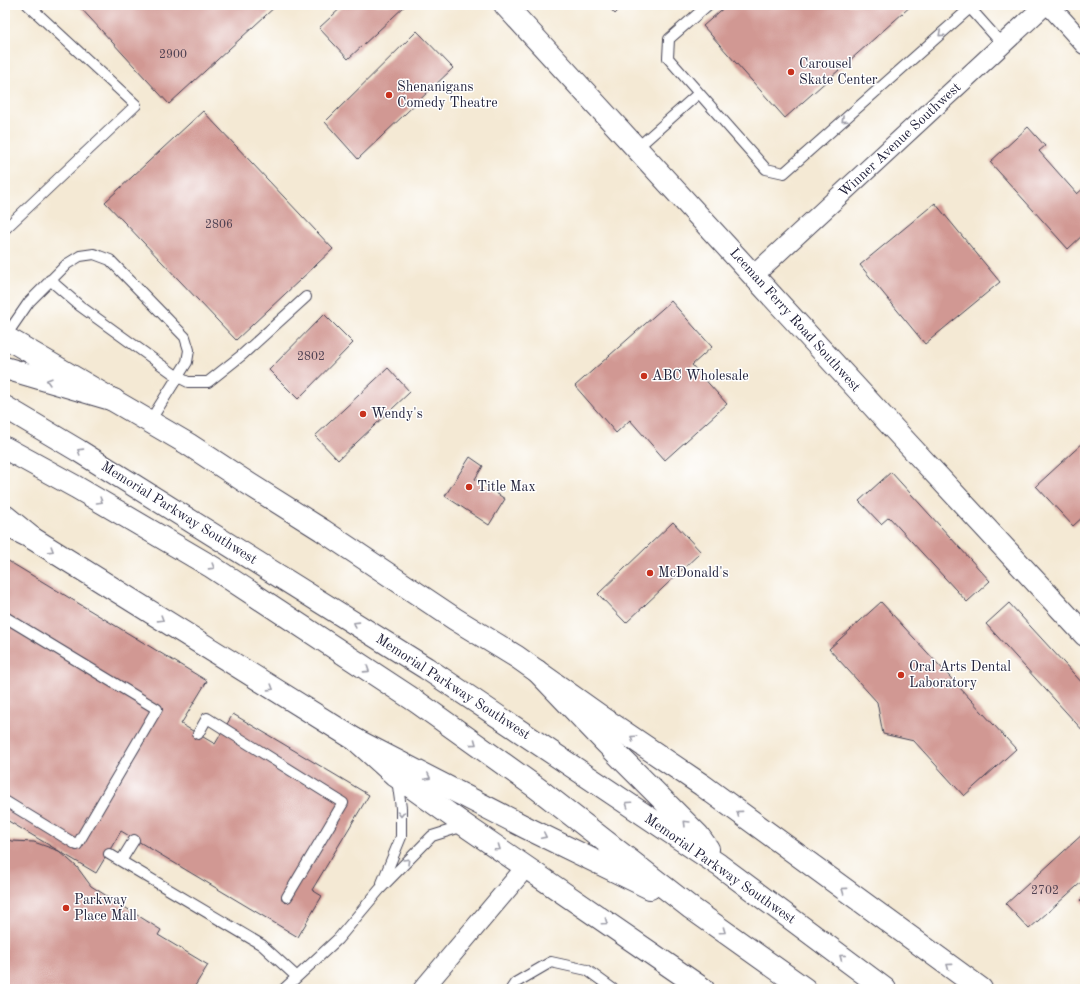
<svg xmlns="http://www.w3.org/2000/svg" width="1090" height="994" font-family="'Old Standard TT',serif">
<rect width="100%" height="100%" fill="#fff"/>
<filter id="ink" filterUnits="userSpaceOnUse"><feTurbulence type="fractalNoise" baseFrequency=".025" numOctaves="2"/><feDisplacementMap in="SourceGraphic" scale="8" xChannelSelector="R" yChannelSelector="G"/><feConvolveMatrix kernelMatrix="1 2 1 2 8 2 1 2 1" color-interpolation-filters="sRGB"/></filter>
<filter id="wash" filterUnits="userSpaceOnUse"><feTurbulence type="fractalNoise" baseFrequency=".012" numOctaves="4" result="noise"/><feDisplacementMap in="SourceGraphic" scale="16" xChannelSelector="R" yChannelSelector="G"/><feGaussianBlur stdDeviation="0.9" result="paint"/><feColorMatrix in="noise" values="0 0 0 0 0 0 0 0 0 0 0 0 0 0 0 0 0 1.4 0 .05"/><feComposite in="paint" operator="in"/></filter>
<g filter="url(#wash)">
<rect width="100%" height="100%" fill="#f4e9d4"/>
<g id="blocks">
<!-- building -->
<path fill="#d19893" d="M78 5H277L169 104Z
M344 5H406L348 59 319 28Z
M607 5H624L615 14Z
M727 5H912L785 118 703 26Z
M417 31 453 68 358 159 325 122Z
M203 111 333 249 236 340 105 202Z
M1028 127 1045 146 1039 151 1077 194 1085 187V233L1068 249 990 162Z
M935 203 1000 282 925 344 860 265Z
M671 301 712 347 692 365 727 404 665 460 630 420 616 433 575 386Z
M324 314 353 343 298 399 269 370Z
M388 368 410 392 338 460 315 436Z
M1085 441V515L1073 526 1036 486Z
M470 457 483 466 475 479 505 499 489 525 445 496Z
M891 472 990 581 967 602 889 517 881 524 859 501Z
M673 522 701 552 626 623 598 594Z
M5 559 207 681 181 724 215 744 233 714 369 795 312 890 322 896 298 937 121 831 96 873 5 819Z
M881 602 1016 749 964 796 914 741 883 734 877 702 829 649Z
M1009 603 1085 686V733L986 624Z
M1085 832V879L1029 929 1006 904Z
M5 837 11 841 34 842 59 851 77 867 91 886 161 930 158 935 208 965 193 989H5Z
M1085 896V905L1080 900Z"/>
</g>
</g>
<g filter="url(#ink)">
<use href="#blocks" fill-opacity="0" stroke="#424052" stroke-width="1"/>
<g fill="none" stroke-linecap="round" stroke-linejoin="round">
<defs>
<path id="service" d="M708 5 669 39 668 58 766 169 784 173 970 8
M974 5 970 8 1003 45
M637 148 699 93
M5 229 136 105 28 5
M50 280 80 306 178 377 188 382H208L242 355 306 297
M5 337 29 302 67 264 80 256 94 254 110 260 185 337 189 350 187 362 150 421
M5 617 157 709 77 845 5 801
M198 734 207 718 343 803 287 897
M109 854 262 945 297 977
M121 861 134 840
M382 883 401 837V808L397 779
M284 989 338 939 380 889 432 836 464 826
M511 989 515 983 551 962 587 970 613 989"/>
<path id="minor" d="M1049 5 1085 45
M754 275 1045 5
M423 989 526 867"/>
<path id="tertiary" d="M505 5 895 430 1085 635"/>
<path id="secondary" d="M5 337 188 444 249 484 322 530 455 619 517 657 603 718 702 785 981 989
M14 529 32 538 356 740 396 776 466 826 703 989"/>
<path id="motorway" d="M5 368 114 400
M5 407 79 451 426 668 719 865 885 989
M5 448 76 487 212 567 417 702 537 788 691 908 805 989
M5 516 32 538
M537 671 604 741 698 835 708 849
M356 740 527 828 650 888"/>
</defs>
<!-- service casing -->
<use href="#service" stroke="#424052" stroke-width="12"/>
<!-- minor casing -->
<use href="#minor" stroke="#424052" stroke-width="21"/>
<!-- tertiary casing -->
<use href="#tertiary" stroke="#424052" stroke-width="24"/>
<!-- secondary casing -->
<use href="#secondary" stroke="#424052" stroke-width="24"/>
<!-- motorway casing -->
<use href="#motorway" stroke="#424052" stroke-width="24"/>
<!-- service -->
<use href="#service" stroke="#fff" stroke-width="10"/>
<!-- minor -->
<use href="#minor" stroke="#fff" stroke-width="19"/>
<!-- tertiary -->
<use href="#tertiary" stroke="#fff" stroke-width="22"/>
<!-- secondary -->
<use href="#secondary" stroke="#fff" stroke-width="22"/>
<!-- motorway -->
<use href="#motorway" stroke="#fff" stroke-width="22"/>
</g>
<!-- one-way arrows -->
<defs><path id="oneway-chevron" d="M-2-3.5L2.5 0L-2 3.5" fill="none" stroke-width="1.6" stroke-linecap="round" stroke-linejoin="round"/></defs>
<g stroke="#9c9ca7">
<use href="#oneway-chevron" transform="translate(941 34) rotate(138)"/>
<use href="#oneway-chevron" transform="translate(844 120) rotate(138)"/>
<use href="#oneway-chevron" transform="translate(49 381) rotate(-164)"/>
<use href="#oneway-chevron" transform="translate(80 451) rotate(-148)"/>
<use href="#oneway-chevron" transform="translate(100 501) rotate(31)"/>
<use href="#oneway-chevron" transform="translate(51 550) rotate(32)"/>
<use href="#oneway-chevron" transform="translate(212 567) rotate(32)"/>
<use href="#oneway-chevron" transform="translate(161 619) rotate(32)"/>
<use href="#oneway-chevron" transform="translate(356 624) rotate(-148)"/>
<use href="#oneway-chevron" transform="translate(367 670) rotate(33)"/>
<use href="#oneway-chevron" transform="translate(271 688) rotate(32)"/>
<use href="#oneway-chevron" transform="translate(633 738) rotate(-146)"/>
<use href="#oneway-chevron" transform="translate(474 743) rotate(36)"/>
<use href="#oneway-chevron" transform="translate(428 777) rotate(27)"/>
<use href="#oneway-chevron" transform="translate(628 804) rotate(-146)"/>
<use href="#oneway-chevron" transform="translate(739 813) rotate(-144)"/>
<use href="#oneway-chevron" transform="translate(401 814) rotate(90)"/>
<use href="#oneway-chevron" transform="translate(686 823) rotate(-135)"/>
<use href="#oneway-chevron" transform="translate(544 836) rotate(26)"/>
<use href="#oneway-chevron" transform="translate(498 848) rotate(35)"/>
<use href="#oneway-chevron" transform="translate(407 861) rotate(-45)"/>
<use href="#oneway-chevron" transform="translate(844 890) rotate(-144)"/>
<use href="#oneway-chevron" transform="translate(605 922) rotate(35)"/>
<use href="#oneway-chevron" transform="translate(723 931) rotate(35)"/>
<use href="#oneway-chevron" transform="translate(842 957) rotate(-143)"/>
<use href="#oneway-chevron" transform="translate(949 966) rotate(-144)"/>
</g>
</g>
<!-- markers -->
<g fill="#c8321e" stroke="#fff" stroke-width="1.5">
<circle cx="791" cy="72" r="4"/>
<circle cx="389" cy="95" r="4"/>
<circle cx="644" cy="376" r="4"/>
<circle cx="363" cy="414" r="4"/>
<circle cx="469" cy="487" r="4"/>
<circle cx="650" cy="573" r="4"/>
<circle cx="901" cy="675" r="4"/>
<circle cx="66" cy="908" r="4"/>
</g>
<g text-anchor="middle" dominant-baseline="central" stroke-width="3" stroke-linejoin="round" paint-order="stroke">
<!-- number labels -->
<g font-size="12" fill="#4e4051">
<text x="173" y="55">2900</text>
<text x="219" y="225">2806</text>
<text x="311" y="357">2802</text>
<text x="1045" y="891">2702</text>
</g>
<!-- poi labels -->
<g font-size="14" fill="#22223b" stroke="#fff" text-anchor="start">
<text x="799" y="64">Carousel<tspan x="799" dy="16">Skate Center</tspan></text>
<text x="397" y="87">Shenanigans<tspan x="397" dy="16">Comedy Theatre</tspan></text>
<text x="652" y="376">ABC Wholesale</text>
<text x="371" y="414">Wendy's</text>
<text x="477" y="487">Title Max</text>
<text x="658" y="573">McDonald's</text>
<text x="909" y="667">Oral Arts Dental<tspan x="909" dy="16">Laboratory</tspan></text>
<text x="74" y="900">Parkway<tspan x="74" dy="16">Place Mall</tspan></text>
</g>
<!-- street labels -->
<g font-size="14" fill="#22223b" stroke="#fff">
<text transform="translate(900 140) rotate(-43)">Winner Avenue Southwest</text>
<text transform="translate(795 320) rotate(48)">Leeman Ferry Road Southwest</text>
<text transform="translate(179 513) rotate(32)">Memorial Parkway Southwest</text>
<text transform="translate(453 687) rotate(33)">Memorial Parkway Southwest</text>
<text transform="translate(720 869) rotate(35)">Memorial Parkway Southwest</text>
</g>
</g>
<!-- margin -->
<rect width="1090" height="994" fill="none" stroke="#fff" stroke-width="20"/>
</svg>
